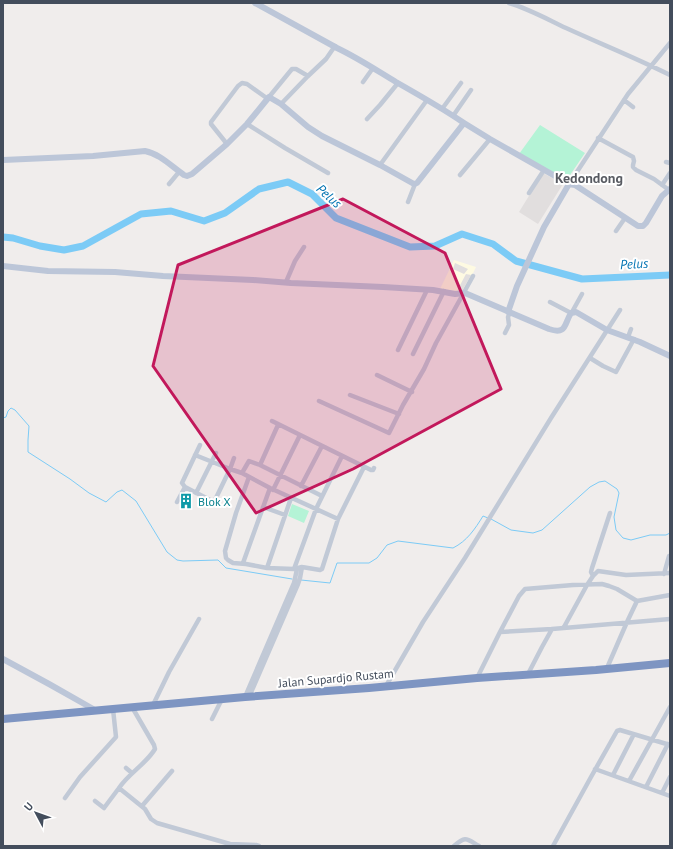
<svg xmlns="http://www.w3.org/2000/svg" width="673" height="849" font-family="'PT Sans',sans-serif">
<rect width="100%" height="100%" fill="#f0edec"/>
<!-- commercial -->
<path fill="#fefae2" d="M454 260 476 267 464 292 440 289Z"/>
<!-- education -->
<path fill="#e1dede" d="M543 173 563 184 538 224 519 212Z
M455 263 468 269 464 274 453 269Z
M466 274 471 275 462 291 458 289Z"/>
<!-- green -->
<path fill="#b4f3d6" d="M540 125 585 153 566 181 519 154Z
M292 504 309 511 304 523 288 516Z"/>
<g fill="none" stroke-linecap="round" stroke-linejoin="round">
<!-- stream -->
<path stroke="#7ccbf6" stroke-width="1" d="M3 418 6 417 8 411 11 408 15 410 29 426 28 440V452L70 479 89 493 106 502 117 492 122 490 136 501 167 552 177 560 183 561 218 560 226 568 292 579
M491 519 511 530 533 533 542 530 590 487 599 482 605 481 617 489 619 493 614 517 616 530 623 538 631 540 650 535H666L670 533
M301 580 330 583 337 563H369L377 558 387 545 398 541 453 548C467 541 475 529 483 516L488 518"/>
<!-- river -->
<path stroke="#7ccbf6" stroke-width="7" d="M3 237 13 238 40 246 64 250 83 246 141 214 171 211 204 221 225 213 259 189 288 182 312 194 336 218 410 247 435 246 462 234 493 244 516 261 582 279 670 275"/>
<!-- street -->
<path stroke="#c1c9d6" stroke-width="4.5" d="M509 3C529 9 547 19 566 28 601 44 636 58 670 75
M363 82 373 68
M269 97 292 69H296L308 76
M624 100 633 107
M281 104 308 76 326 59 335 46
M442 109 461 83
M453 116 471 90
M367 119 380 105 398 83
M247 124 285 148 328 173
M598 138 633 157 634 161 633 165V167L636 170 654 179 669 190
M227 144 211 124V122L238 86 242 83 247 84 268 99
M666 162 670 163
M380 165 427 100
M460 175 490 139
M169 184 179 172
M569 184 628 94 670 43
M662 185 670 173
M529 193 544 170
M408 202 415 184
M616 231 625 218
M286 282 295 261 304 247
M550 302 571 313
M572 312 582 294
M505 333 509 325 508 317 510 312
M628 337 631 329
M398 350 427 290
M413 354 444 291
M590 358 603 366 616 372 634 339
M377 375 412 392
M350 395 399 414
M319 401 389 433 403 405 424 369 436 343 473 276
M272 421 371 470H373L374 468
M278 425 260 465 249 461 242 473 270 488 338 519
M200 445 182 483 185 487 212 501H214L215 500 230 469 234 458
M195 455 230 469 242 473
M260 465 322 496
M249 477 236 513 225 551 226 558 228 560 233 563 246 564 267 568 294 569 302 567 320 570 322 569 338 519 364 467
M301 486 322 446
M273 490 300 435
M196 493 216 453
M177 502 185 487
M263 507 285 515
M243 563 270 488
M267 568 291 498
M294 569 316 509 342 456
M664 574 669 556
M593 576 591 572 592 568 610 513
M564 627 587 585 593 576 598 571 626 575 670 573
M500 632 519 596 525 589 573 585 602 584 609 586 617 589 637 601 670 595
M607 668 627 622 637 601
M528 674 542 647 552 629 670 619
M477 678 500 632 552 629
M386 686 423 622 465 558 551 418 620 310
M245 697 294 583 297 569
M249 697 298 584 300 578 302 567
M153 705 169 672 199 619
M132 707 154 745 155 749C146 764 129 773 119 788L145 809 151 819 157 823 230 844 256 845 259 846
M212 719 220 703 223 699
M126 768 132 773
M595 769 670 796
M613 775 634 734
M629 781 670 707
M646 787 668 744
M662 793 670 777
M65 798 80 777 116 737 113 709
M95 801 104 808 119 788
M142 806 172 771
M454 846C466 835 467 839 479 846
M553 846 591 777 617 731 620 730 670 745"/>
<!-- secondary -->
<path stroke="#bcc6d8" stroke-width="6" d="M255 3 337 48C358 58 376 70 396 82 419 95 442 108 464 123
M3 160 93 156 145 151C160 154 171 166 184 175L187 176 192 174 227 144 247 124 269 97 281 104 308 127 322 136 380 165 414 184 417 183 464 123 490 139 569 184
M3 266 48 271 115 272 163 276 253 280 291 283 383 287 433 290 455 294 465 293 549 329C567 335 564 324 571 313L576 312 607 330 640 342 670 356
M508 312 517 286 544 227 569 184 575 185 638 226H643L646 223 662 196 670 189
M3 659 49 684 95 710"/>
<!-- highway -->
<path stroke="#7e95c2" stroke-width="8" d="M3 719 245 697 369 688 477 678 596 670 670 663"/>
</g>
<!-- marked area -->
<path fill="#c2185b" fill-opacity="0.2" stroke="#c2185b" stroke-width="3" stroke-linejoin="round" d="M343 199 445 253 501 389 353 469 256 513 153 366 178 265Z"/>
<!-- icons -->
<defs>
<symbol id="building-bare" viewBox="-9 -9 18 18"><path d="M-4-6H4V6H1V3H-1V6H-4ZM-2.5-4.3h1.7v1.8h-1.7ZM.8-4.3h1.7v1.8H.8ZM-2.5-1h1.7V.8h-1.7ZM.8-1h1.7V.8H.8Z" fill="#0f9aa8" stroke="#fff" stroke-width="2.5" paint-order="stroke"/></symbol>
</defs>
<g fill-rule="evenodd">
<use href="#building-bare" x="175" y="490" width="22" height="22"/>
</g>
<g text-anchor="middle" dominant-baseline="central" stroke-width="4" stroke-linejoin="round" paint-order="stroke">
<!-- culture labels -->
<g font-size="12" fill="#0d838f" stroke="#fff" text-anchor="start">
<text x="198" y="501">Blok X</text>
</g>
<!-- street labels -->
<g font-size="12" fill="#434d5c" stroke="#fff">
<text transform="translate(336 678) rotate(-5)">Jalan Supardjo Rustam</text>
</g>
<!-- water labels -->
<g font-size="13" font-style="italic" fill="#0073b2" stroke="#fff">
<text transform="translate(329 196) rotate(42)">Pelus</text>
<text transform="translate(634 264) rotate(-3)">Pelus</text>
</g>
<!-- quarter labels -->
<g font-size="14" font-weight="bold" fill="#585b62" stroke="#fff">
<text x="589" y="178">Kedondong</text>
</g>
</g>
<!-- border -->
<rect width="673" height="849" fill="none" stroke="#434d5c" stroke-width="8"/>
<!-- north arrow -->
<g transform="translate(36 813) rotate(311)" stroke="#ffffff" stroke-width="3" paint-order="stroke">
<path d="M0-3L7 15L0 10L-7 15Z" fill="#434d5c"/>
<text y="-6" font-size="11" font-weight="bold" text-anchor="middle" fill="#434d5c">U</text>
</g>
</svg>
